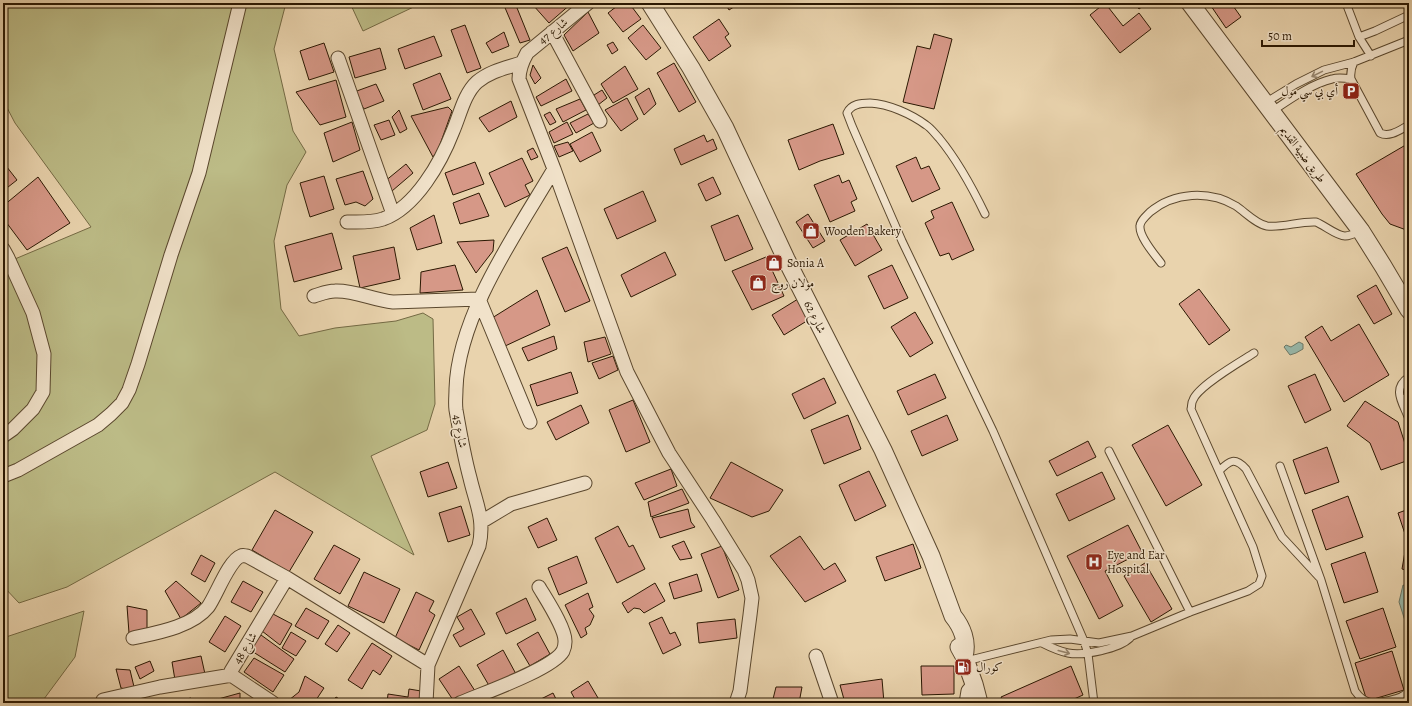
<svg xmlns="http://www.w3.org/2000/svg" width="1412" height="706" font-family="Alegreya,Amiri,serif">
<rect width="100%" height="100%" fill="#e9d3ad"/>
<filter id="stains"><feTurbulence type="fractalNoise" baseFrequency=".005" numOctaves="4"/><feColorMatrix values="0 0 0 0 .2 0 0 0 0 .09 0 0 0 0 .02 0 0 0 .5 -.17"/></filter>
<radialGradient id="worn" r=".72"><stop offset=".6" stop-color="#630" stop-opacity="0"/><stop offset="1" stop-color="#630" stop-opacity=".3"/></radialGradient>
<!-- green -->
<path fill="#bcbb86" stroke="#746a44" d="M3 3H286L274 49 293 131 306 152 287 185 274 241 281 309 299 336 335 328 396 321 423 313 433 319 435 404 427 430 371 456 414 555 275 472 67 587 19 603 3 586V264L91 227 15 123 3 100Z
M350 3H422L363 31Z
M84 611 75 657 41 703H3V638Z"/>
<!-- water -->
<path fill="#97b8aa" stroke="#6c7867" d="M1299 342 1303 344V349L1296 353 1290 355 1284 347 1286 345 1291 347Z
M1403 585 1409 587V628L1407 627 1399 602Z"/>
<!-- building -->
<path fill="#d69887" stroke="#2b1802" d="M503 3H515L530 40 520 43Z
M536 3H572L549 23 533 5Z
M621 3H629L641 19 623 32 608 13Z
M725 3H740L729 10Z
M1105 3 1123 26 1139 13 1151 29 1120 53 1090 15Z
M1134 3H1147L1139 9Z
M1209 3H1231L1241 17 1226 28Z
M588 12 599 33 573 51 564 35Z
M719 19 729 34 725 37 731 46 709 61 693 37Z
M465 25 481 68 467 73 451 30Z
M643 25 661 48 646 60 628 38Z
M504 32 509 46 492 53 486 43Z
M934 34 952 39 934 109 903 102 917 46 930 49Z
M434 36 442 56 405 69 398 49Z
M613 42 618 50 612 54 607 45Z
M324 43 334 72 309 80 300 51Z
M380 48 386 69 355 78 349 57Z
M674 63 696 102 679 112 657 73Z
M533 65 541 78 535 84 530 75Z
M625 66 638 89 613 103 601 84Z
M440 73 451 99 423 110 413 84Z
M566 79 572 91 541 106 536 97Z
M336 80 346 117 320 125 296 92Z
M376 84 384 101 364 109 354 92Z
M649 88 656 104 644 115 635 97Z
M602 90 607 98 598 105 594 95Z
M627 98 638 119 621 131 605 110Z
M580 99 586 110 563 122 556 109Z
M511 101 517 117 489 132 479 118Z
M448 107 452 111 438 150 433 157 411 116Z
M399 110 407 129 400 133 392 117Z
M550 112 556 122 550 125 544 115Z
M588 114 594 123 576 133 570 123Z
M389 120 395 135 381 140 374 125Z
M352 122 360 150 333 162 324 133Z
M567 122 573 134 554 143 549 132Z
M833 124 844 154 820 161 799 170 788 140Z
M592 132 601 151 580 162 570 144Z
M704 135 707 142 713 139 717 149 681 165 674 149Z
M568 142 573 151 559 157 554 146Z
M1409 143V231L1390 224 1382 214 1356 174Z
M533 148 538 157 531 160 527 151Z
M916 157 921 169 929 166 940 189 912 202 896 166Z
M522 158 533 181 525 185 530 195 505 207 489 173Z
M3 162 17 180 3 191Z
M475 162 484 184 453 195 445 173Z
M406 164 413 173 392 191 384 182Z
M363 171 373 199 365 206 356 202 345 205 336 179Z
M839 175 842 183 849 180 857 199 851 202 855 211 830 222 814 185Z
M324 176 334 209 310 217 300 183Z
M38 177 70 223 27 250 3 218V206Z
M713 177 721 194 706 201 698 184Z
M643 191 656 221 617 239 604 209Z
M479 193 489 216 460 224 453 203Z
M952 202 974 250 952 260 949 253 940 256 925 223 934 218 931 211Z
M808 214 825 241 813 248 796 222Z
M434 215 442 243 417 250 410 228Z
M738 215 753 249 725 261 711 226Z
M867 224 882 250 855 266 840 240Z
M332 233 342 269 294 282 285 246Z
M494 240 493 251 476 273 457 242Z
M394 247 400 279 360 288 353 256Z
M567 247 590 301 565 312 542 258Z
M665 252 676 275 631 297 621 275Z
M766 257 784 296 752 310 732 271Z
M455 265 463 290 420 293 421 272Z
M892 265 908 298 884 309 868 276Z
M1376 285 1392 314 1374 324 1357 296Z
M1199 289 1230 330 1209 345 1179 304Z
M537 290 550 325 503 347 492 318Z
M798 299 810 319 784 335 772 315Z
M915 312 933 343 910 357 891 327Z
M1359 324 1389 375 1344 402 1305 337 1322 326 1331 341Z
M554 336 557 349 528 361 522 348Z
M605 337 611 354 588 362 584 342Z
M613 356 618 370 599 379 592 363Z
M571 372 578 393 537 406 530 385Z
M935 374 946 398 908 415 897 391Z
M1315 374 1331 410 1305 423 1288 386Z
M824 378 836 403 804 419 792 394Z
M633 400 650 442 626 452 609 410Z
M1365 401 1398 422 1409 456V460L1381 470 1370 443 1347 426Z
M581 405 589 423 556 440 547 422Z
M848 415 861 449 824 464 811 430Z
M947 415 958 440 922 456 911 431Z
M1168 425 1202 485 1166 506 1132 445Z
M1088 441 1096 457 1057 476 1049 461Z
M1327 447 1339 482 1305 494 1293 460Z
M448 462 457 488 428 497 420 472Z
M731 462 783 490 769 511 752 517 710 498Z
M671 469 677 486 644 500 635 483Z
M869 471 886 506 855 521 839 485Z
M1102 472 1115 499 1069 521 1056 494Z
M682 489 689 503 651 517 648 502Z
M1348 496 1363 537 1326 550 1312 510Z
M461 506 470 535 448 542 439 513Z
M688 509 691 522 695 527 660 538 652 518Z
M1409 509V571L1402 569 1407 540 1398 513Z
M275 510 313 532 289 572 252 550Z
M547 518 557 540 538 548 528 527Z
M1128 525 1142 552 1105 571 1123 606 1099 619 1067 556Z
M618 526 629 547 633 545 645 569 617 583 595 538Z
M800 536 824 570 835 563 846 581 805 602 770 556Z
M684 541 692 558 680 560 672 546Z
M913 544 921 568 885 581 876 557Z
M334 545 360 559 340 594 314 579Z
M722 546 739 590 718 598 701 554Z
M1365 552 1378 592 1344 603 1331 564Z
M201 555 215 563 205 582 191 574Z
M577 556 587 583 559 595 548 568Z
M1145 563 1172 609 1151 622 1124 576Z
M364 572 400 589 384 623 348 606Z
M697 574 702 591 674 599 669 583Z
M176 581 201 603 181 619 165 591Z
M243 581 263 592 251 612 231 602Z
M655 583 665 601 644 613 640 609 634 608 628 613 622 603Z
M416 592 434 601 429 611 435 615 419 650 395 638Z
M588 593 593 607 589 609 594 616 590 625 585 628 587 634 581 638 565 605Z
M526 598 536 620 506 634 496 613Z
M127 606 147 610V629L129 633Z
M306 608 329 621 318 639 295 626Z
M1383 608 1396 647 1360 659 1346 621Z
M471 609 485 634 460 647 453 635 464 629 457 617Z
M273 614 292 624 280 645 262 631Z
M225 616 241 626 225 652 209 642Z
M662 617 670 634 675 632 681 645 663 654 649 623Z
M735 619 737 638 699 643 697 623Z
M338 625 350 633 337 652 325 644Z
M291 632 306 641 296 656 282 648Z
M538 632 550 654 530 666 517 644Z
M261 635 294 659 285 672 250 650Z
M372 643 392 656 380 675 373 670 362 689 348 680Z
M503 650 516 674 491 689 477 665Z
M1392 651 1404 690 1367 701 1355 663Z
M201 656 205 674 175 680 172 662Z
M254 658 284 675 273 692 244 672Z
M150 661 154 671 140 679 135 667Z
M459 666 477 694 455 703 439 679Z
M921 666H954V694L922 695Z
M1071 666 1083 695 1065 703H1004L1001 697Z
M116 669 130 670 135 691 121 688Z
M305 676 324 688 314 703H294L289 700 299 692Z
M882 679 884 703H845L840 685Z
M588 681 601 703H577L571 692Z
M776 687H802L799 703H772Z
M409 689 421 691 420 703H387L388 694 408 697Z
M240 693V703H212L211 701Z
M553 693 558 703H538L537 701Z
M336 697 346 703H332Z
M191 698 192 703H166Z"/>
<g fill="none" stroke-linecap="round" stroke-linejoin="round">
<defs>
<path id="service" d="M1346 3 1359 37 1371 56
M1359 37 1375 31 1409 15
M1354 62C1351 68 1350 72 1351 79L1380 133C1390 138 1401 129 1409 125
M1265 103 1296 84 1324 70 1354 62 1409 40
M1271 112C1289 100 1311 84 1332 79 1338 77 1345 78 1351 79
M985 214C972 187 958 161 939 138 935 134 931 128 926 125 911 114 889 104 870 103 861 103 851 104 847 113L852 126 902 241 993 431 1084 641 1088 654 1094 703
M1161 263C1155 255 1139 237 1140 226 1140 221 1146 216 1150 212 1174 192 1209 190 1236 206 1245 212 1256 224 1267 226 1282 228 1300 221 1316 222 1324 225 1337 236 1345 236 1350 236 1356 233 1360 231
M1409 377C1391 389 1403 403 1409 419
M1403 403 1409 393
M1109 451 1190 612
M1280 466 1321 580 1355 691C1360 698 1364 701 1372 703
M1219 471C1230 460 1235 457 1246 469L1282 537 1319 577
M1042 643C1050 647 1058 651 1068 653 1083 656 1119 649 1130 638
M966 661 1051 640 1070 639 1099 643 1132 636 1190 612 1248 591 1259 584 1262 576 1253 547 1191 409C1192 406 1191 403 1193 400 1198 386 1240 362 1254 353
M1374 703C1385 701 1403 700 1409 690"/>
<path id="minor" d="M588 3 527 53C522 62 519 69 519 79L554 169 627 372 669 453 713 520 744 570 748 580 752 598 750 615 740 691 736 703
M552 32 600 121
M338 58 393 214
M347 222C359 222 371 223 383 219 416 207 441 162 453 131 460 115 464 94 477 82 490 71 506 68 521 63
M3 249 8 258 33 313 44 354 43 392 33 409 13 429 3 436
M314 296C321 294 327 291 335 291 354 290 373 300 393 302L479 299 530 422
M3 476 18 470 98 425 111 414 122 403 129 390 138 364 171 255 199 173 240 3
M481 522 511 504 585 483
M133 638C156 633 192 627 208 607 216 596 229 560 241 556 243 555 245 556 247 556L287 578 428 665
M816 656 832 703
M103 700 160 687 232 675
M273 703 234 677 232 675 231 671 287 578
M426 703 428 665 479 546C485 519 476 504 470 478 464 456 460 433 456 410 455 403 456 396 456 389 458 315 517 232 554 169
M460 703C481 694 553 669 563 651 564 649 565 644 565 642 566 629 546 599 539 587
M966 703 968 691 974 684"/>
<path id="tertiary" d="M650 3 691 68 725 128 786 259 883 450 931 556 953 616C962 627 968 642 964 656
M1190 3 1361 231 1383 266 1409 310
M959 647 964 656 974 684 979 703"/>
</defs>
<!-- service casing -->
<use href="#service" stroke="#5a472d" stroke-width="9"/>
<!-- minor casing -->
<use href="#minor" stroke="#5a472d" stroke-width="15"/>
<!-- tertiary casing -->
<use href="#tertiary" stroke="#5a472d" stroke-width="19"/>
<!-- service -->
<use href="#service" stroke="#f1e2ca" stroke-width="7"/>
<!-- minor -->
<use href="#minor" stroke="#f1e2ca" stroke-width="13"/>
<!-- tertiary -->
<use href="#tertiary" stroke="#f1e2ca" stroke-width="17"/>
</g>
<!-- one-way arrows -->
<defs><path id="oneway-shaft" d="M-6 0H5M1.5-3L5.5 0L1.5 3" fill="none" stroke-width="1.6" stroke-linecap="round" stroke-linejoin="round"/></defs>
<g stroke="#988770">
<use href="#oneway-shaft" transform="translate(1317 74) rotate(154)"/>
<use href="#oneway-shaft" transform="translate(1064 652) rotate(15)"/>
</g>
<!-- icons -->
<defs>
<symbol id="parking-square" viewBox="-11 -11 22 22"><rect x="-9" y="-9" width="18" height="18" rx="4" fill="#8f2418" stroke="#f1e2ca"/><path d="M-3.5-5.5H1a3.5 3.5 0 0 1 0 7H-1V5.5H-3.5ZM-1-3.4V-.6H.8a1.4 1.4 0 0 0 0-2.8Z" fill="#fff"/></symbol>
<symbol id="shop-square" viewBox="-11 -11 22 22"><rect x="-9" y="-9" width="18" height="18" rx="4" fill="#8f2418" stroke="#f1e2ca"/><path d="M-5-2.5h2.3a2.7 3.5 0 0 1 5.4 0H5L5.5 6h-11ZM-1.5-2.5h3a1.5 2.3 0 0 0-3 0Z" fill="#fff"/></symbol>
<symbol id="hospital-square" viewBox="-11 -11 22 22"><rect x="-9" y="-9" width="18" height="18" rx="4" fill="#8f2418" stroke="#f1e2ca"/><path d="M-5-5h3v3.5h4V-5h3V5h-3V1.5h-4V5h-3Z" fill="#fff"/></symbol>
<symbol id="fuel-square" viewBox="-11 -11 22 22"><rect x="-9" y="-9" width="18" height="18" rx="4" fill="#8f2418" stroke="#f1e2ca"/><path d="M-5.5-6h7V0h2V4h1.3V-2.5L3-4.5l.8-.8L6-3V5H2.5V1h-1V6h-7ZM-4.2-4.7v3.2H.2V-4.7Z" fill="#fff"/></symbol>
</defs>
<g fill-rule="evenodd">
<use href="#parking-square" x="1341" y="81" width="20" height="20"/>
<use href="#shop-square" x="801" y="221" width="20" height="20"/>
<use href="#shop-square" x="764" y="253" width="20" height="20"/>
<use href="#shop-square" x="748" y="273" width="20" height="20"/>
<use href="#hospital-square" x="1084" y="552" width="20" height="20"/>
<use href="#fuel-square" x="953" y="657" width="20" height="20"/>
</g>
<g text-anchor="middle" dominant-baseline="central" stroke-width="3" stroke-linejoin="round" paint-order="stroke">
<!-- street labels -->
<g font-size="12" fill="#2b1802" stroke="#f1e2ca">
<text transform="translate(553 31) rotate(-39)">شارع 47</text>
<text transform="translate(1303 154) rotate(53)">طريق ضبية القديم</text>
<text transform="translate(815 317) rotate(64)">شارع 62</text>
<text transform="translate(460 431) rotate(79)">شارع 45</text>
<text transform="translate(245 648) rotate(-59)">شارع 48</text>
</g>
<!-- poi labels -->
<g font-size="12" fill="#2b1802" stroke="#f1e2ca" text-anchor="start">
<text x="1338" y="91" text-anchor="end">أي بي سي مول</text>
<text x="824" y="231">Wooden Bakery</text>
<text x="787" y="263">Sonia A</text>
<text x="771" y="283">مولان روج</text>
<text x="1107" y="555">Eye and Ear<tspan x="1107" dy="14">Hospital</tspan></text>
<text x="976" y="667">كورال</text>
</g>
</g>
<!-- margin -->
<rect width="1412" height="706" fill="none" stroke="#e9d3ad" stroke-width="16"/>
<rect x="4" y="4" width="1404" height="698" fill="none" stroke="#2b1802" stroke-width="2"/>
<rect x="8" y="8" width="1396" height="690" fill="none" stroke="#2b1802"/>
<!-- scale -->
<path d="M1262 40v6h92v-6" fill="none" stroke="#2b1802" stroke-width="2"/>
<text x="1268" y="40" font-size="12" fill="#2b1802" stroke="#f1e2ca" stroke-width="3" paint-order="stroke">50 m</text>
<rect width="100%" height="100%" filter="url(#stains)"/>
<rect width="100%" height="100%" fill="url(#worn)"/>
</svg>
